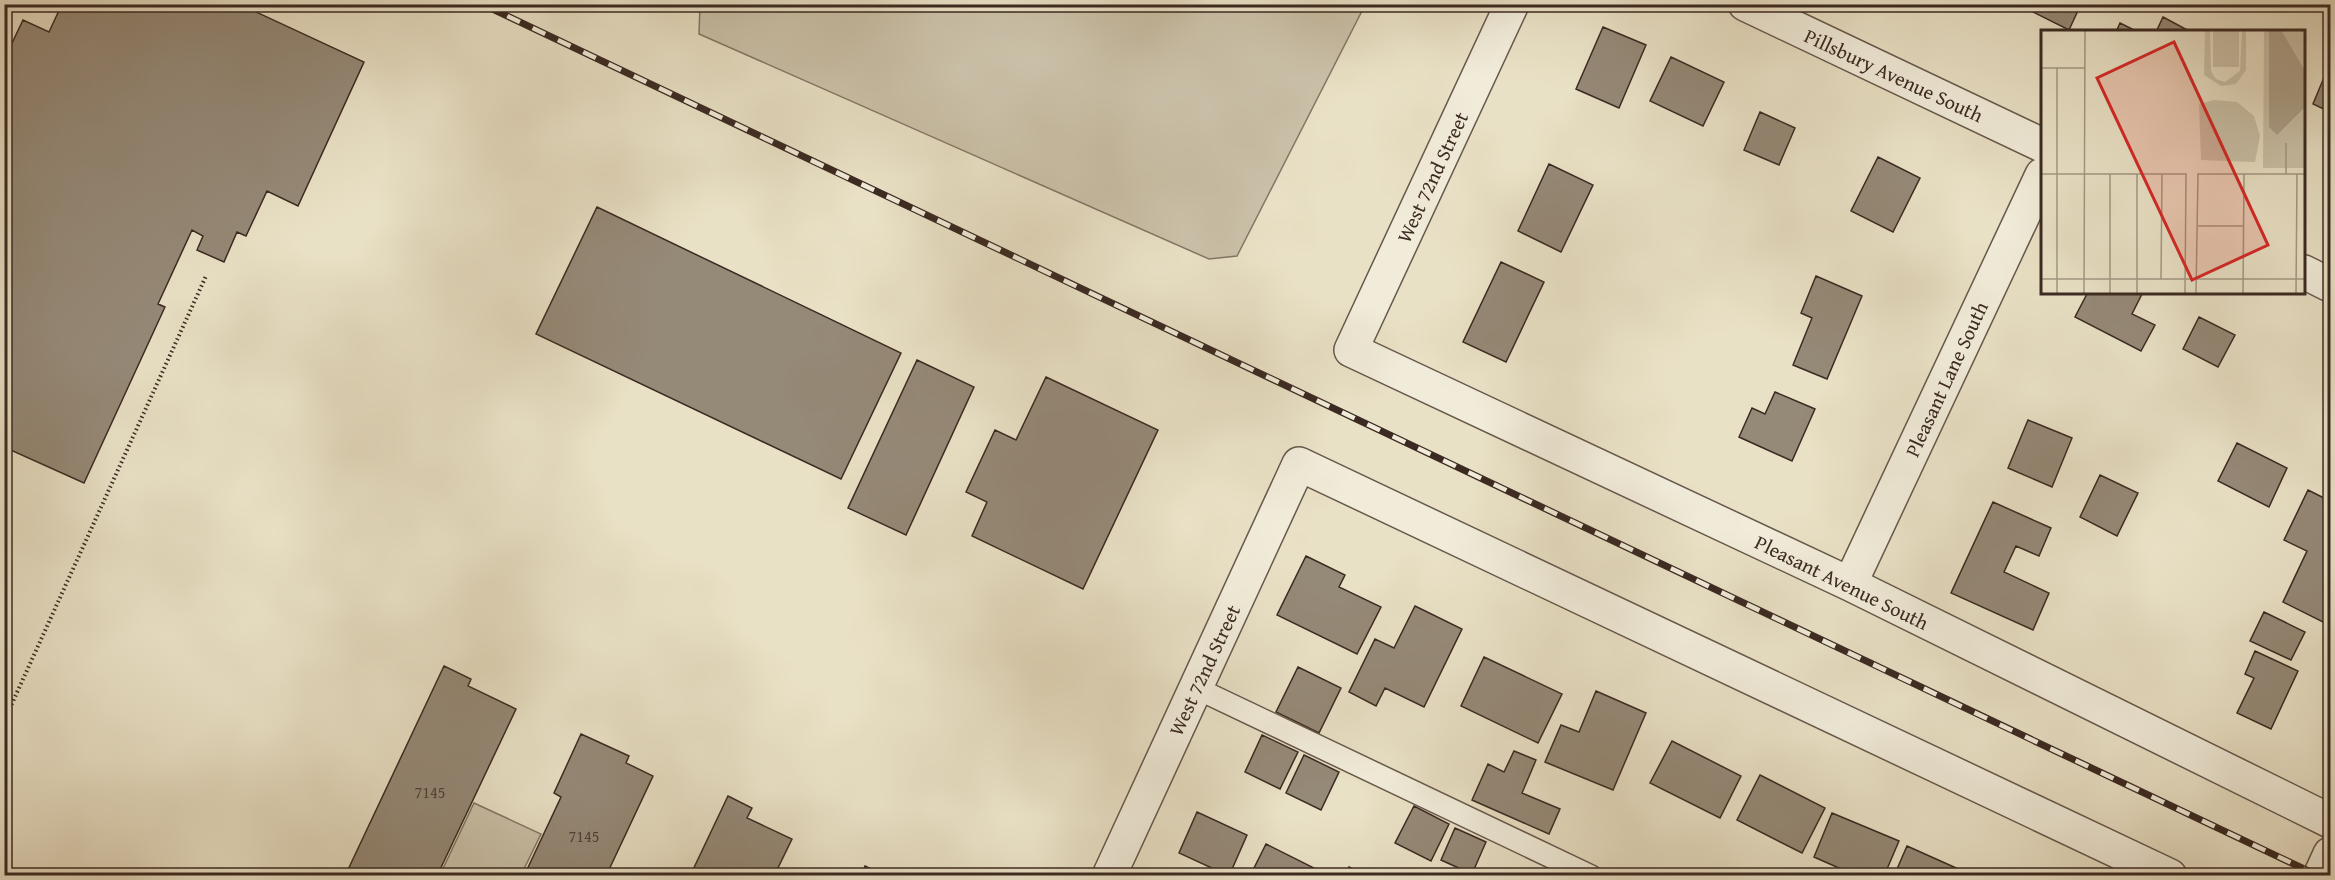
<svg xmlns="http://www.w3.org/2000/svg" width="2335" height="880" font-family="'Gentium Book Plus',serif">
<rect width="100%" height="100%" fill="#e9e1c6"/>
<filter id="stains"><feTurbulence type="fractalNoise" baseFrequency=".00333" numOctaves="4"/><feColorMatrix values="0 0 0 0 .2 0 0 0 0 .09 0 0 0 0 .02 0 0 0 .5 -.17"/></filter>
<radialGradient id="worn" r=".72"><stop offset=".6" stop-color="#630" stop-opacity="0"/><stop offset="1" stop-color="#630" stop-opacity=".3"/></radialGradient>
<!-- green -->
<path fill="#cbc2aa" stroke="#837666" stroke-width="1.5" d="M700 5V4L1365 5 1237 256 1209 259 699 34Z
M474 803 541 834 521 875H440Z"/>
<!-- building -->
<path fill="#958977" stroke="#3b2a22" stroke-width="1.5" d="M62 4H239L364 62 298 206 267 191 246 236 237 232 224 262 197 250 203 236 192 230 158 304 165 307 84 483 4 447V60L23 20 49 32Z
M2017 4H2081L2069 30Z
M2163 17 2191 32H2156Z
M2120 23 2138 32H2116Z
M1603 27 1646 45 1619 108 1576 89Z
M1671 57 1724 82 1703 126 1650 101Z
M2330 63V112L2313 104Z
M1760 112 1795 128 1779 165 1744 150Z
M1878 157 1920 178 1893 232 1851 211Z
M1549 164 1593 185 1561 252 1518 231Z
M597 207 901 353 841 479 536 334Z
M1501 262 1544 282 1506 362 1463 342Z
M1816 276 1862 296 1827 379 1793 365 1812 318 1801 313Z
M2088 292H2143L2132 314 2155 325 2141 351 2075 317Z
M2199 317 2235 335 2218 367 2183 349Z
M917 360 974 387 906 535 848 508Z
M1046 377 1158 430 1083 589 972 536 987 502 966 492 995 430 1016 440Z
M1775 392 1815 409 1792 461 1739 437 1752 408 1765 414Z
M2028 420 2072 438 2052 487 2008 468Z
M2237 443 2287 468 2269 507 2218 481Z
M2100 475 2138 493 2117 536 2080 517Z
M2308 490 2330 501V616L2327 624 2283 602 2307 551 2284 540Z
M1993 502 2051 528 2039 556 2016 546 2004 572 2049 593 2033 630 1951 593Z
M1306 556 1345 575 1339 587 1381 607 1357 654 1277 615Z
M1415 606 1462 629 1424 707 1385 688 1376 706 1349 692 1375 639 1394 648Z
M2264 612 2305 632 2291 660 2250 641Z
M2255 651 2298 671 2271 729 2237 713 2254 678 2245 674Z
M1484 657 1562 694 1538 743 1461 706Z
M444 666 471 679 468 686 516 709 437 876H345Z
M1298 667 1341 688 1319 733 1276 712Z
M1596 691 1646 713 1613 790 1545 762 1561 725 1579 732Z
M581 734 629 756 626 763 653 776 606 876H524L561 797 554 793Z
M1262 735 1298 752 1280 789 1245 772Z
M1672 741 1741 776 1720 818 1650 783Z
M1514 751 1536 760 1522 793 1560 809 1549 834 1472 800 1488 764 1504 772Z
M1304 755 1339 772 1321 810 1286 793Z
M1760 775 1825 808 1802 853 1737 820Z
M728 796 752 808 747 818 792 839 774 876H690Z
M1414 806 1449 824 1431 861 1395 843Z
M1197 812 1247 835 1229 876 1179 853Z
M1832 813 1899 841 1884 876H1857L1814 857Z
M1455 828 1486 842 1472 874 1441 860Z
M1266 844 1320 871 1318 876H1250Z
M1907 846 1974 876H1894Z
M865 866 885 876H861Z
M1349 867 1365 876H1345Z
M1716 869 1729 876H1713Z"/>
<g fill="none" stroke-linecap="round" stroke-linejoin="round">
<defs>
<path id="service" d="M1196 688 1591 876"/>
<path id="minor" d="M1512 4 1351 350 1850 584 2330 821
M1745 4 2042 145
M2304 272 2330 285
M1850 584 2042 175
M1109 876 1299 464 2170 876"/>
<path id="tertiary" d="M2320 876 2330 854"/>
</defs>
<!-- service casing -->
<use href="#service" stroke="#66584b" stroke-width="24"/>
<!-- minor casing -->
<use href="#minor" stroke="#66584b" stroke-width="36"/>
<!-- tertiary casing -->
<use href="#tertiary" stroke="#66584b" stroke-width="36"/>
<!-- path -->
<path stroke="#3b2a22" stroke-width="4" stroke-dasharray="1.5 3" stroke-linecap="butt" d="M4 721 206 276"/>
<!-- service -->
<use href="#service" stroke="#f1ecda" stroke-width="21"/>
<!-- minor -->
<use href="#minor" stroke="#f1ecda" stroke-width="33"/>
<!-- tertiary -->
<use href="#tertiary" stroke="#f1ecda" stroke-width="33"/>
<defs>
<path id="rail" d="M482 4 2319 876"/>
</defs>
<!-- rail casing -->
<use href="#rail" stroke="#3b2a22" stroke-width="7"/>
<!-- rail -->
<use href="#rail" stroke="#f1ecda" stroke-width="4.5" stroke-dasharray="14" stroke-linecap="butt"/>
</g>
<g text-anchor="middle" dominant-baseline="central" stroke-width="4.5" stroke-linejoin="round" paint-order="stroke">
<!-- number labels -->
<g font-size="16" fill="#524237">
<text x="430" y="792">7145</text>
<text x="584" y="836">7145</text>
</g>
<!-- street labels -->
<g font-size="20" fill="#3b2a22" stroke="#f1ecda">
<text transform="translate(1894 75) rotate(25)">Pillsbury Avenue South</text>
<text transform="translate(1432 177) rotate(-65)">West 72nd Street</text>
<text transform="translate(1946 379) rotate(-65)">Pleasant Lane South</text>
<text transform="translate(1842 582) rotate(26)">Pleasant Avenue South</text>
<text transform="translate(1204 670) rotate(-65)">West 72nd Street</text>
</g>
</g>
<!-- overview -->
<g transform="translate(2041 30)">
<rect width="264" height="264" fill="#e9e1c6"/>
<path d="M164 0H169L170 41 175 49 184 52 199 41 201 0H205V40L195 54 180 56 163 45ZM172 0H198V37H172ZM223 0H264V138H222ZM173 70 196 72 213 86 219 106 214 132 160 130 158 74Z" fill="#cbc2aa"/>
<path d="M240 0 264 41V77L236 105 228 97V1Z" fill="#aea38e"/>
<path fill="none" stroke="#a39884" stroke-width="1.5" d="M0 38H44M245 113V144M0 144H145L144 264M157 196H202M0 249H264M120 249 121 144M16 264V38M43 264 44 0M69 264V144M96 264V144M155 264 157 144H264M202 264 203 144M255 264 256 144"/>
<path fill="#d62828" fill-opacity="0.15" stroke="#d62828" stroke-width="3" d="M133 12 227 215 151 250 56 48Z"/>
<rect width="264" height="264" fill="none" stroke="#3b2a22" stroke-width="3"/>
</g>
<!-- margin -->
<rect width="2335" height="880" fill="none" stroke="#e9e1c6" stroke-width="24"/>
<rect x="6" y="6" width="2323" height="868" fill="none" stroke="#3b2a22" stroke-width="3"/>
<rect x="12" y="12" width="2311" height="856" fill="none" stroke="#3b2a22" stroke-width="1.5"/>
<rect width="100%" height="100%" filter="url(#stains)"/>
<rect width="100%" height="100%" fill="url(#worn)"/>
</svg>
